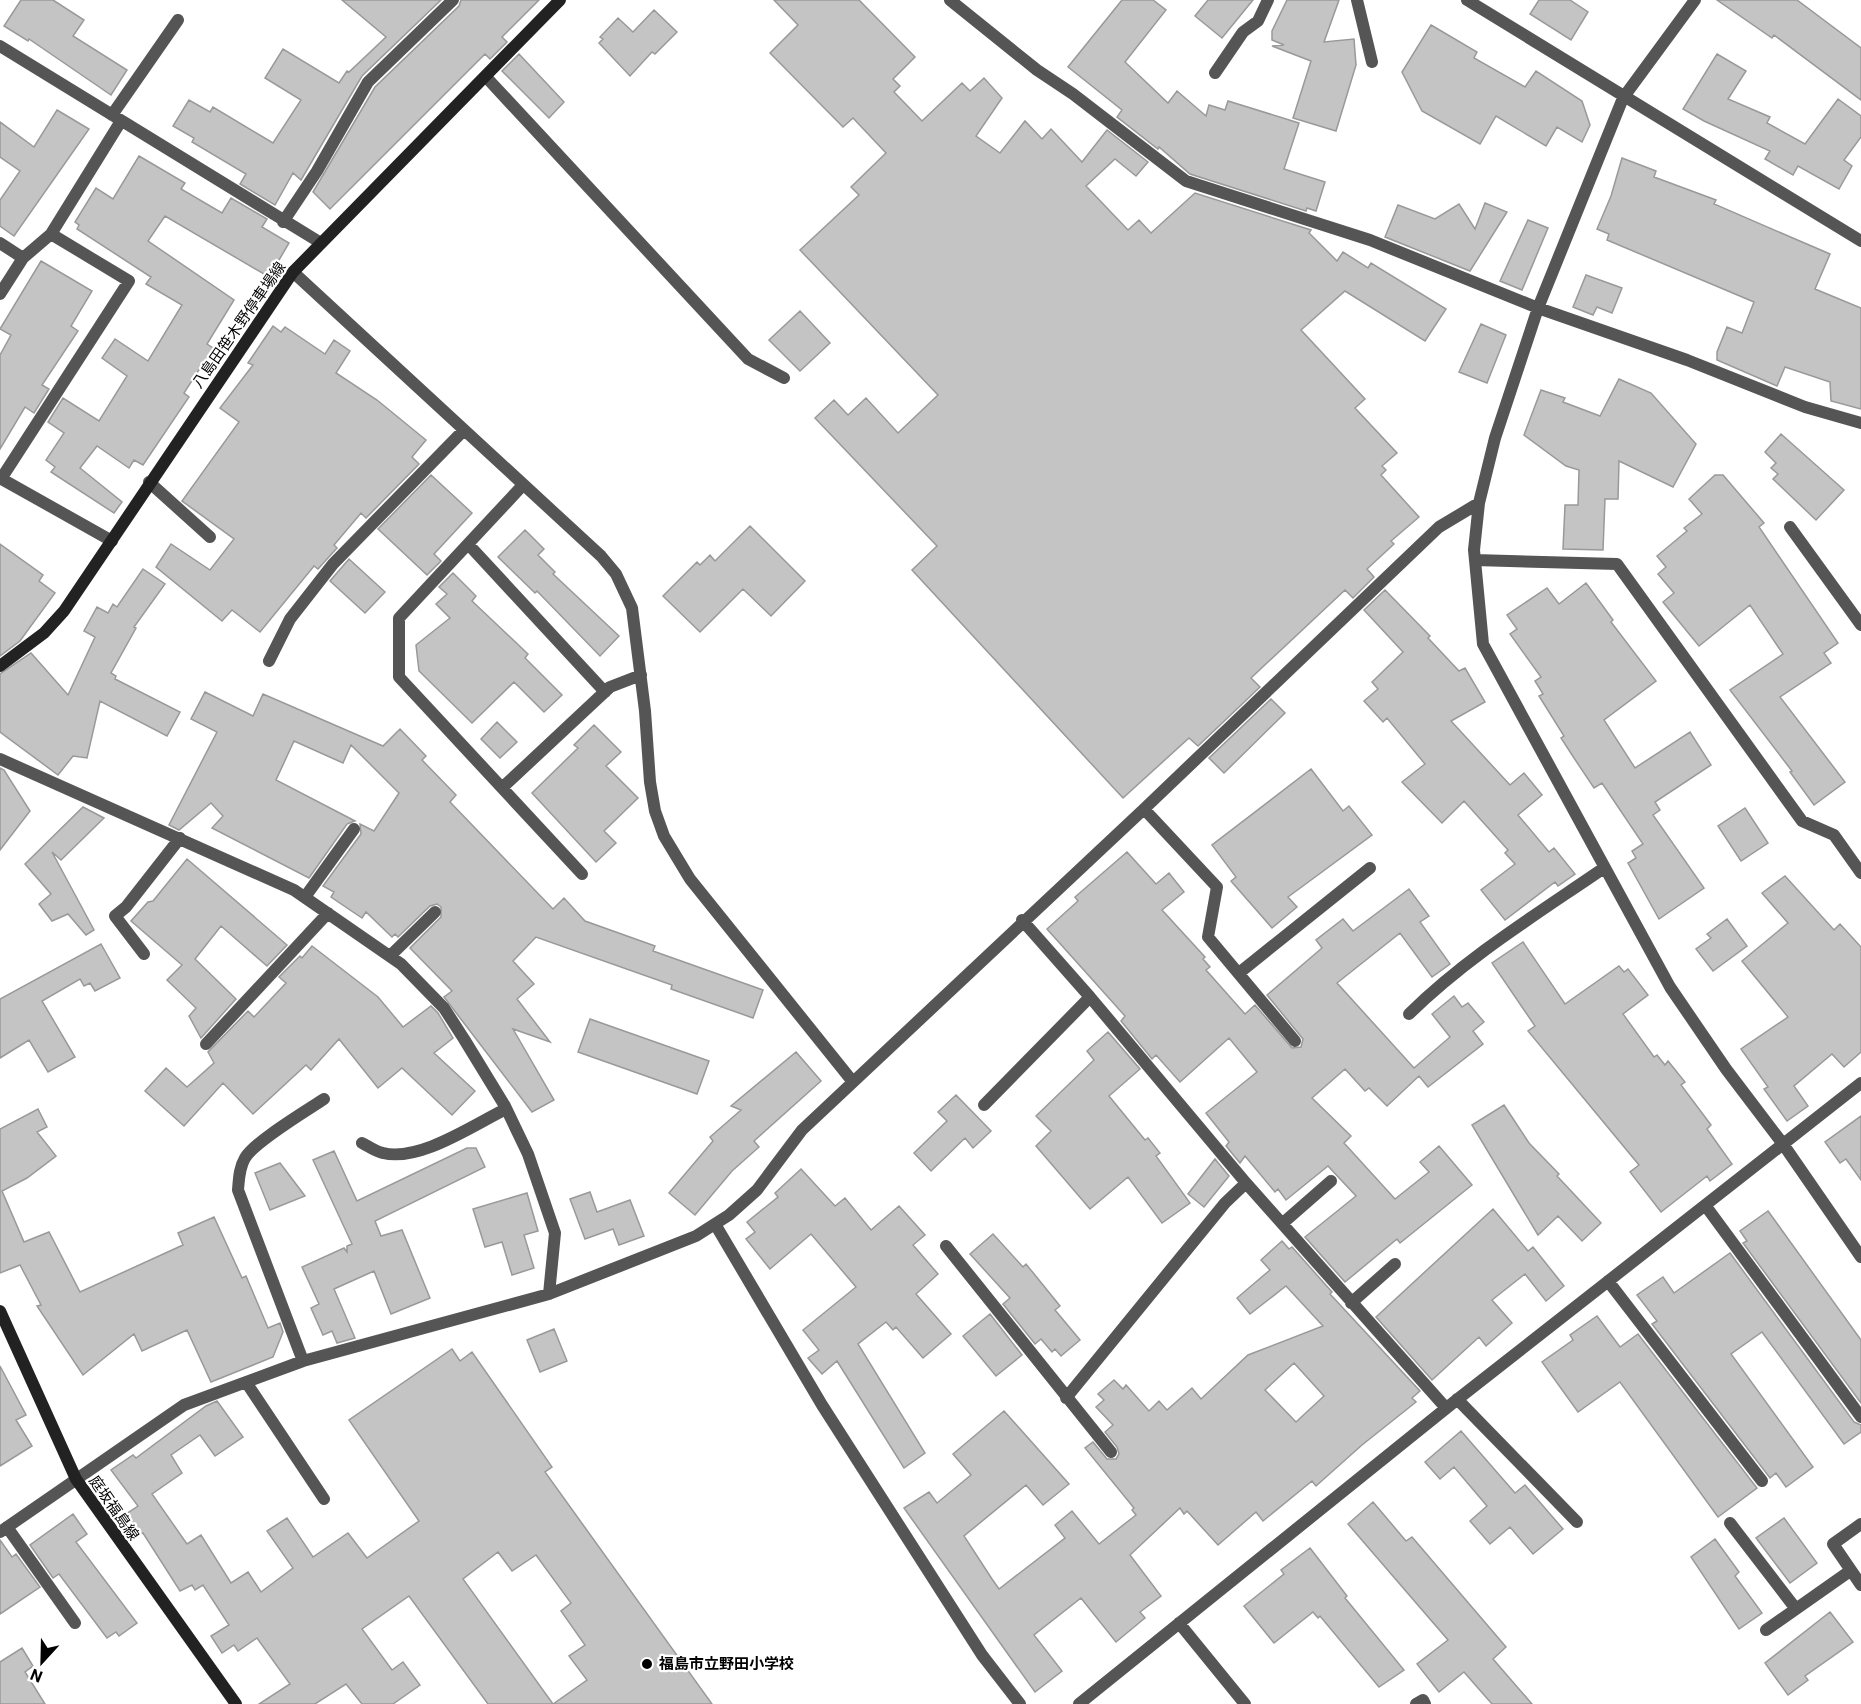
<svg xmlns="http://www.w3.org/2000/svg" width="1861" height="1704" font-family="Roboto,'Noto Sans JP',sans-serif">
<rect width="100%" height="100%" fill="#fff"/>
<!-- building -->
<path fill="#c4c4c4" stroke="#999" stroke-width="1.5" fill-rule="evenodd" d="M21 0H53L84 20 73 36 127 70 111 95 29 39 28 41 4 26Z
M342 0H441L362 76 301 180 293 173 275 205 240 184 246 174 192 142 194 138 173 126 189 100 210 112 213 107 273 143 301 100 265 78 283 49 339 83 347 71 349 72 386 37Z
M461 0H539L502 37 507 42 490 59 485 54 330 209 313 192 375 87 459 6Z
M774 0H859L915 57 893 79 900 86 894 92 922 121 962 83 970 91 984 78 1002 98 976 136 1000 153 1025 121 1042 139 1051 129 1082 162 1107 130 1148 162 1136 176 1115 159 1086 186 1128 230 1139 220 1151 233 1195 193 1311 230 1309 233 1337 261 1343 252 1368 268 1371 263 1446 309 1425 341 1345 291 1301 330 1365 399 1355 408 1397 453 1382 466 1386 470 1381 475 1419 517 1391 541 1394 544 1367 569 1374 577 1353 598 1345 590 1251 678 1260 687 1198 746 1189 738 1123 798 912 570 937 546 815 418 834 400 848 415 866 398 898 433 938 395 800 250 859 195 851 187 886 153 853 118 843 127 770 53 798 25Z
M1122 0H1153L1166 10 1125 62 1168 103 1177 91 1206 116 1209 105 1225 110 1228 101 1299 123 1284 169 1325 182 1316 211 1307 208 1306 211 1190 174 1159 147 1158 149 1117 117 1122 110 1068 67Z
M1208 0H1253L1222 38 1195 16Z
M1287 0H1339L1324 42 1354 39 1356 65 1336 131 1293 118 1311 61 1272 46 1284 45 1272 40V31Z
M1539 0H1570L1588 12 1571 40 1530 14Z
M1717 0H1797L1861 48V100L1774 35 1772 38Z
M654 10 677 32 655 54 652 52 630 76 599 43 603 39 600 37 618 18 633 32Z
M1431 25 1477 52 1474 58 1525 87 1536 71 1582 101 1590 125 1582 142 1557 127 1546 146 1496 116 1480 144 1422 111 1402 72Z
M519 54 564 102 549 118 502 71Z
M1717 54 1746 71 1728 99 1770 117 1767 123 1805 144 1838 99 1861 116V137L1844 160 1852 166 1839 189 1798 166 1793 175 1765 159 1770 151 1704 121 1683 109Z
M57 110 89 129 14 236 0 226V200L20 171 0 157V122L34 147Z
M139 156 185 183 181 189 222 213 231 198 267 219 262 227 289 243 269 277 165 216 148 241 234 300 207 344 213 348 184 393 189 397 143 465 134 460 129 468 97 446 80 468 122 502 114 513 51 472 55 467 46 460 64 433 48 422 63 398 99 421 127 376 102 358 115 339 148 361 182 305 146 284 151 277 77 229 79 225 75 222 96 188 113 199Z
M1622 158 1656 171 1654 177 1716 200 1714 204 1830 254 1815 289 1861 308V409L1831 401 1830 382 1785 367 1777 386 1717 360V352L1727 327 1742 333 1754 302 1607 240 1609 234 1597 229 1611 196Z
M1485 203 1507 212 1470 271 1385 237 1398 205 1435 219 1459 204 1475 229Z
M1528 220 1548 228 1522 290 1500 281Z
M41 261 92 291 71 326 78 331 42 385 49 389 34 413 25 407 0 449V355L11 335 0 329Z
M1586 275 1622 288 1612 313 1597 307 1593 315 1573 307Z
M800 311 830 343 800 371 769 340Z
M1481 324 1506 335 1487 383 1459 372Z
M273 326 281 332 285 327 325 354 334 340 350 351 336 373 377 400 426 440 412 457 419 464 366 518 361 513 334 545 337 548 318 569 314 566 260 632 232 610 222 621 156 567 171 544 210 570 234 539 182 501 239 422 220 408 253 365 248 363Z
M1619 379 1651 393 1696 444 1673 487 1619 461 1618 499H1605L1603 550 1563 549 1565 505H1578L1579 470 1566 466 1524 435 1541 390 1565 398 1563 402 1600 416Z
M1781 434 1844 490 1816 520 1773 479 1778 474 1771 468 1776 463 1765 452Z
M431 475 472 513 434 554 441 561 427 575 378 529Z
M1715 475H1723L1764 523 1759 527 1838 643 1824 653 1831 663 1780 697 1845 782 1814 805 1790 772 1792 771 1730 690 1783 654 1750 605 1699 646 1663 602 1674 593 1658 574 1666 567 1657 556 1687 531 1684 528 1702 514 1689 499Z
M750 526 805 581 771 616 743 589 700 632 663 596 697 562 700 565 710 555 715 561Z
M525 530 544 549 538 555 555 572 553 574 619 636 600 656 537 591 535 593 498 557Z
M0 544 43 575 39 581 55 593 20 641 0 656Z
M349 559 385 592 365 613 330 581Z
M143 569 165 584 134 627 136 628 111 673 116 676 115 679 180 712 167 736 100 701 87 758 73 756 58 775 0 732V674L31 653 68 695 95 637 84 631 97 607 108 613 113 604 117 607Z
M453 573 476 596 472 601 528 654 525 658 562 695 544 712 514 682 472 723 419 671 416 645 450 618 436 604 447 594 439 587Z
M1586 583 1613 620 1611 622 1656 681 1604 720 1635 768 1690 732 1711 765 1655 802 1660 810 1653 815 1704 888 1659 919 1628 863 1636 858 1632 851 1643 844 1602 783 1594 788 1574 758 1561 738 1564 736 1539 696 1543 694 1535 681 1541 677 1510 634 1517 629 1507 615 1547 588 1559 604Z
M1385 590 1430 636 1428 638 1459 671 1465 668 1485 702 1451 721 1510 785 1524 773 1542 795 1518 815 1549 852 1554 848 1575 874 1558 886 1555 882 1505 920 1481 890 1515 864 1505 853 1508 850 1464 801 1442 823 1402 782 1425 764 1387 718 1383 722 1364 701 1378 689 1372 682 1403 652 1364 610Z
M205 692 253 716 263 694 383 746 400 729 426 756 422 760 456 795 450 802 553 909 564 898 585 921 655 946 653 951 763 990 753 1018 671 989 672 985 536 937 513 961 534 984 517 999 550 1042 513 1029 554 1100 532 1112 444 997 452 991 410 948 441 917V907L437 904 430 906 398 937 395 934 392 937 366 912 362 918 331 897 334 892 323 886 361 834 360 824 374 831 399 793 351 745 343 763 294 741 276 780 355 821 347 824 309 878 212 828 223 816 211 803 179 830 169 825 217 732 191 719Z
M1271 699 1285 713 1224 773 1209 758Z
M497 722 517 742 500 758 481 739Z
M594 725 621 752 606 766 638 798 604 831 616 843 596 862 532 793 578 748 574 745Z
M0 768 4 770 30 811 0 850Z
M1311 769 1343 811 1349 806 1372 835 1288 897 1297 907 1272 928 1231 881 1236 877 1212 845Z
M83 807 104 818 61 860 52 852 94 930 86 935 68 914 52 921 39 904 51 894 25 864Z
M1745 808 1768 843 1741 861 1718 826Z
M1127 852 1156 884 1169 873 1184 892 1162 910 1205 957 1203 959 1210 967 1206 970 1245 1014 1255 1005 1292 1048 1301 1047 1303 1039 1267 995 1322 948 1316 940 1343 919 1353 931 1409 889 1429 916 1420 922 1450 964 1432 977 1400 933 1337 983 1414 1068 1450 1037 1432 1014 1454 996 1462 1007 1468 1003 1484 1022 1473 1031 1483 1044 1428 1087 1419 1076 1387 1106 1369 1088 1365 1091 1345 1069 1312 1098 1351 1136 1344 1143 1395 1199 1429 1172 1420 1162 1439 1146 1472 1185 1400 1243 1397 1239 1345 1282 1305 1237 1356 1196 1328 1166 1286 1200 1278 1189 1275 1192 1245 1156 1240 1163 1226 1146 1229 1142 1206 1113 1257 1072 1229 1038 1180 1082 1156 1055 1152 1059 1121 1021 1125 1016 1047 929 1078 901 1075 897Z
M187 859 287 945 267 966 221 926 195 959 236 999 201 1038 189 1016 196 1008 167 980 182 965 131 921 148 902 153 901Z
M1785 876 1834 930 1840 924 1861 947V1052L1844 1067 1832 1054 1794 1086 1808 1106 1787 1121 1764 1089 1768 1087 1741 1049 1788 1017 1742 961 1788 923 1762 893Z
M1727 919 1747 946 1713 971 1696 949 1711 938 1707 934Z
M1523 942 1565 1004 1619 966 1624 972 1628 969 1648 995 1623 1014 1654 1057 1657 1055 1665 1065 1668 1061 1685 1082 1681 1085 1711 1125 1707 1129 1732 1164 1710 1181 1707 1176 1661 1212 1630 1172 1639 1165 1528 1031 1535 1026 1492 963Z
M101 944 120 978 95 991 90 983 84 986 80 979 42 1001 75 1057 48 1072 29 1040 0 1058V999Z
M312 946 378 997 403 1027 431 1006 438 1013 453 1038 434 1053 475 1091 452 1115 402 1068 378 1088 339 1039 311 1070 306 1065 253 1114 223 1083 184 1126 145 1091 166 1068 187 1087 214 1063 208 1052 248 1011 254 1017 286 983 279 977 300 956 302 958Z
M590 1019 709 1061 697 1094 578 1052Z
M1108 1032 1140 1069 1109 1096 1145 1140 1148 1138 1160 1153 1156 1156 1190 1203 1162 1223 1128 1177 1090 1209 1036 1146 1051 1131 1036 1116 1094 1060 1087 1051Z
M796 1052 821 1081 754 1141 759 1147 732 1171 695 1215 669 1193 713 1141 710 1137 741 1110 731 1106Z
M956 1095 991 1131 973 1148 965 1138 931 1171 914 1153 947 1121 938 1112Z
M1504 1105 1529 1143 1559 1174 1557 1176 1601 1223 1582 1241 1558 1216 1538 1235 1472 1125Z
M38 1109 47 1127 37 1132 56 1156 27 1178 2 1191 24 1242 49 1232 80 1292 183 1245 178 1233 214 1217 242 1278 246 1276 268 1328 280 1323 283 1332 273 1357 211 1382 187 1330 142 1351 134 1334 83 1375 37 1306 41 1305 20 1265 0 1273V1129Z
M1861 1116V1180L1846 1159 1840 1163 1825 1142Z
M467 1148H476L485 1167 375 1221 381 1236 402 1230 430 1298 391 1314 374 1271 334 1289 355 1338 337 1343 332 1331 323 1335 311 1308 319 1304 302 1267 344 1248 347 1252V1246L352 1244 313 1160 334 1151 357 1201Z
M1215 1159 1229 1176 1204 1207 1188 1194Z
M280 1163 305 1196 270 1210 255 1173Z
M801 1169 835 1206 845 1198 871 1230 899 1206 925 1235 913 1245 938 1274 916 1294 951 1334 923 1358 896 1327 893 1330 886 1322 858 1344 925 1453 904 1468 837 1361 822 1374 808 1358 819 1350 803 1330 856 1287 811 1234 770 1269 746 1239 755 1232 747 1222 778 1197 775 1193Z
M590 1192 597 1212 630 1200 644 1236 619 1245 613 1229 585 1239 570 1199Z
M527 1193 538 1231 524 1235 534 1268 512 1275 502 1242 485 1247 473 1209Z
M1493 1209 1528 1251 1533 1247 1564 1286 1546 1301 1525 1274 1492 1300 1512 1323 1486 1346 1479 1337 1432 1380 1376 1317Z
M1768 1211 1861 1340V1403L1743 1243 1747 1241 1740 1231Z
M993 1234 1023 1267 1026 1264 1060 1306 1055 1310 1080 1340 1061 1356 1055 1349 1052 1352 1041 1339 1035 1344 1003 1304 1010 1298 970 1254Z
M1282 1241 1289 1249 1292 1247 1332 1292 1330 1294 1420 1391 1412 1398 1416 1402 1362 1445 1316 1486 1312 1481 1263 1521 1256 1512 1218 1545 1187 1511 1184 1514 1180 1508 1130 1555 1161 1596 1140 1612 1145 1618 1116 1642 1081 1598 1034 1635 1062 1671 1035 1692 904 1508 929 1492 937 1503 971 1475 953 1454 1004 1411 1069 1484 1043 1505 1026 1485 964 1536 992 1579 999 1589 1065 1538 1055 1525 1072 1511 1099 1544 1136 1515 1132 1510 1134 1508 1085 1448 1093 1442 1107 1459H1116L1119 1454 1117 1447 1105 1432 1113 1425 1096 1407 1104 1400 1098 1394 1114 1380 1123 1389 1126 1385 1149 1411 1159 1401 1167 1410 1192 1388 1201 1399 1248 1355 1323 1326 1286 1286 1250 1314 1237 1298 1270 1270 1261 1260ZM1294 1363 1324 1396 1296 1422 1265 1390Z
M1730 1253 1854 1422 1861 1425V1432L1844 1444 1762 1332 1731 1354 1813 1467 1786 1487 1776 1473 1770 1478 1652 1324 1657 1321 1637 1295 1663 1277 1674 1293Z
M990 1314 1022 1355 996 1376 963 1336Z
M1597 1316 1620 1347 1638 1334 1757 1488 1718 1517 1620 1382 1578 1412 1542 1362 1573 1340 1570 1335Z
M554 1329 567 1361 540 1372 527 1340Z
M452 1349 460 1361 472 1352 552 1467 545 1472 712 1704H488L409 1596 362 1629 392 1670 403 1662 420 1685 393 1704H362L346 1684 315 1704H259L290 1684 257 1638 238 1651 234 1645 222 1653 211 1636 229 1625 203 1585 195 1590 192 1585 180 1591 143 1533 140 1535 126 1514 138 1506 111 1470 133 1455 136 1458 206 1406 217 1401 243 1437 215 1456 200 1435 171 1455 182 1473 152 1494 187 1544 201 1535 231 1583 248 1572 261 1592 293 1568 267 1531 287 1518 313 1557 348 1533 367 1558 419 1521 349 1420ZM498 1552 512 1571 536 1555 571 1603 561 1611 585 1645 569 1656 587 1680 553 1704 463 1579Z
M0 1366 26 1415 16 1420 32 1446 0 1466Z
M1461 1431 1515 1493 1525 1485 1563 1529 1533 1554 1510 1527 1490 1544 1470 1521 1487 1506 1454 1467 1440 1479 1425 1462Z
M1373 1502 1406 1541 1412 1537 1506 1647 1493 1659 1532 1704H1492L1464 1672 1439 1692 1417 1664 1448 1640 1348 1524Z
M73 1514 87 1534 76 1542 137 1623 119 1636 116 1632 107 1638 59 1574 53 1578 30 1545Z
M1784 1518 1817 1563 1790 1583 1756 1538Z
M1715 1539 1739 1572 1735 1576 1762 1613 1739 1629 1691 1557Z
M0 1540 12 1557 16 1554 40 1587 0 1614Z
M1310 1548 1347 1596 1345 1598 1404 1670 1379 1687 1320 1616 1318 1618 1313 1612 1274 1643 1244 1606 1284 1574 1281 1570Z
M1830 1612 1853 1642 1805 1676 1808 1680 1788 1695 1765 1663Z
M22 1648 33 1666 25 1672 45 1704H0V1662Z"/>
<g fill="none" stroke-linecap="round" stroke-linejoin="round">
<!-- service -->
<path stroke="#555" stroke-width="12" d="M486 77 748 359 784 378"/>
<!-- minor -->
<path stroke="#555" stroke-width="12" d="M950 0 1037 70 1073 94 1186 181 1370 240 1538 308 1687 360 1805 407 1861 423
M1357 0 1372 62
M1467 0 1861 241
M1695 0 1623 98 1538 308 1495 438 1479 503 1474 550 1483 644 1670 987 1726 1069 1783 1144 1861 1257
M0 46 321 243
M1215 73 1243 32 1258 21 1268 0
M112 115 178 20
M283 222 317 171 368 82 453 0
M51 234 121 121
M0 243 23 258
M293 272 601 556 616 574 632 608 645 711 650 782 655 811 664 836 690 879 853 1082
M0 294 23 258 51 234 129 281 1 479
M0 478 112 541
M149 482 210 537
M523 485 399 618V677L582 874
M1790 527 1861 625
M468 544 605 692
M1475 560 1617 564 1802 821 1834 835 1861 873
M269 661 290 619 333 564 464 430
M0 759 294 890 401 964 444 1008 464 1039 505 1106 528 1154 555 1233 549 1294
M503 787 610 687 641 675
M1144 809 1217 887 1208 937 1295 1041
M305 897 354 829
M1022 920 1090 997 1246 1183 1446 1408
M144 954 115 916 126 907 180 838
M390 956 435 912
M1239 973 1370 868
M1409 1014C1467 957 1537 914 1604 868
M206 1044 328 913
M984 1105 1090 997
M362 1143C368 1146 376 1152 383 1153 420 1162 473 1125 506 1109
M1705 1205 1861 1417
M1283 1223 1331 1181
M715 1224 822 1405 982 1655 1020 1704
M946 1246 1111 1452
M1608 1281 1762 1481
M1351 1303 1395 1264
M303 1361 238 1190C239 1179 239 1168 245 1158 254 1142 306 1111 324 1099
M246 1382 324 1499
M1066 1398 1225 1203 1246 1183
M1457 1399 1577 1522
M1730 1523 1796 1609
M1861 1524 1833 1544 1861 1585
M7 1527 75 1623
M0 1532 184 1405 303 1361 549 1294 696 1236 729 1215 757 1190 802 1130 1144 809 1439 527 1479 503
M1179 1623 1245 1704
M1766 1630 1850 1571
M1079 1704 1454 1402 1861 1083
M1416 1704 1423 1700 1425 1704"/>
<!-- secondary -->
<path stroke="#222" stroke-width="12" d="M0 666 44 633 64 611 293 272 560 0
M0 1311 76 1479 236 1704"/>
</g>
<!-- markers -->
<circle fill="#000" stroke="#fff" stroke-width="2" cx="647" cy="1664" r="6"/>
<g text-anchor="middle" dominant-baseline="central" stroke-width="4.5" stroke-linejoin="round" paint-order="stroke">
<!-- street labels -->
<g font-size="15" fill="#000" stroke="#fff">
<text transform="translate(239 325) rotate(-55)">八島田笹木野停車場線</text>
<text transform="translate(114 1508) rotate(55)">庭坂福島線</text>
</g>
<!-- poi labels -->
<g font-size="15" font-weight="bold" fill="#000" stroke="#fff" text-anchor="start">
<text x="659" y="1664">福島市立野田小学校</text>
</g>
</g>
<!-- north arrow -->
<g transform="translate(42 1662) rotate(202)" stroke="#ffffff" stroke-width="4.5" paint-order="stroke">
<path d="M0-4.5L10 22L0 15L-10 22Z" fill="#000000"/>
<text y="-9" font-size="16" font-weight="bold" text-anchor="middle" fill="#000000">N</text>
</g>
</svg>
